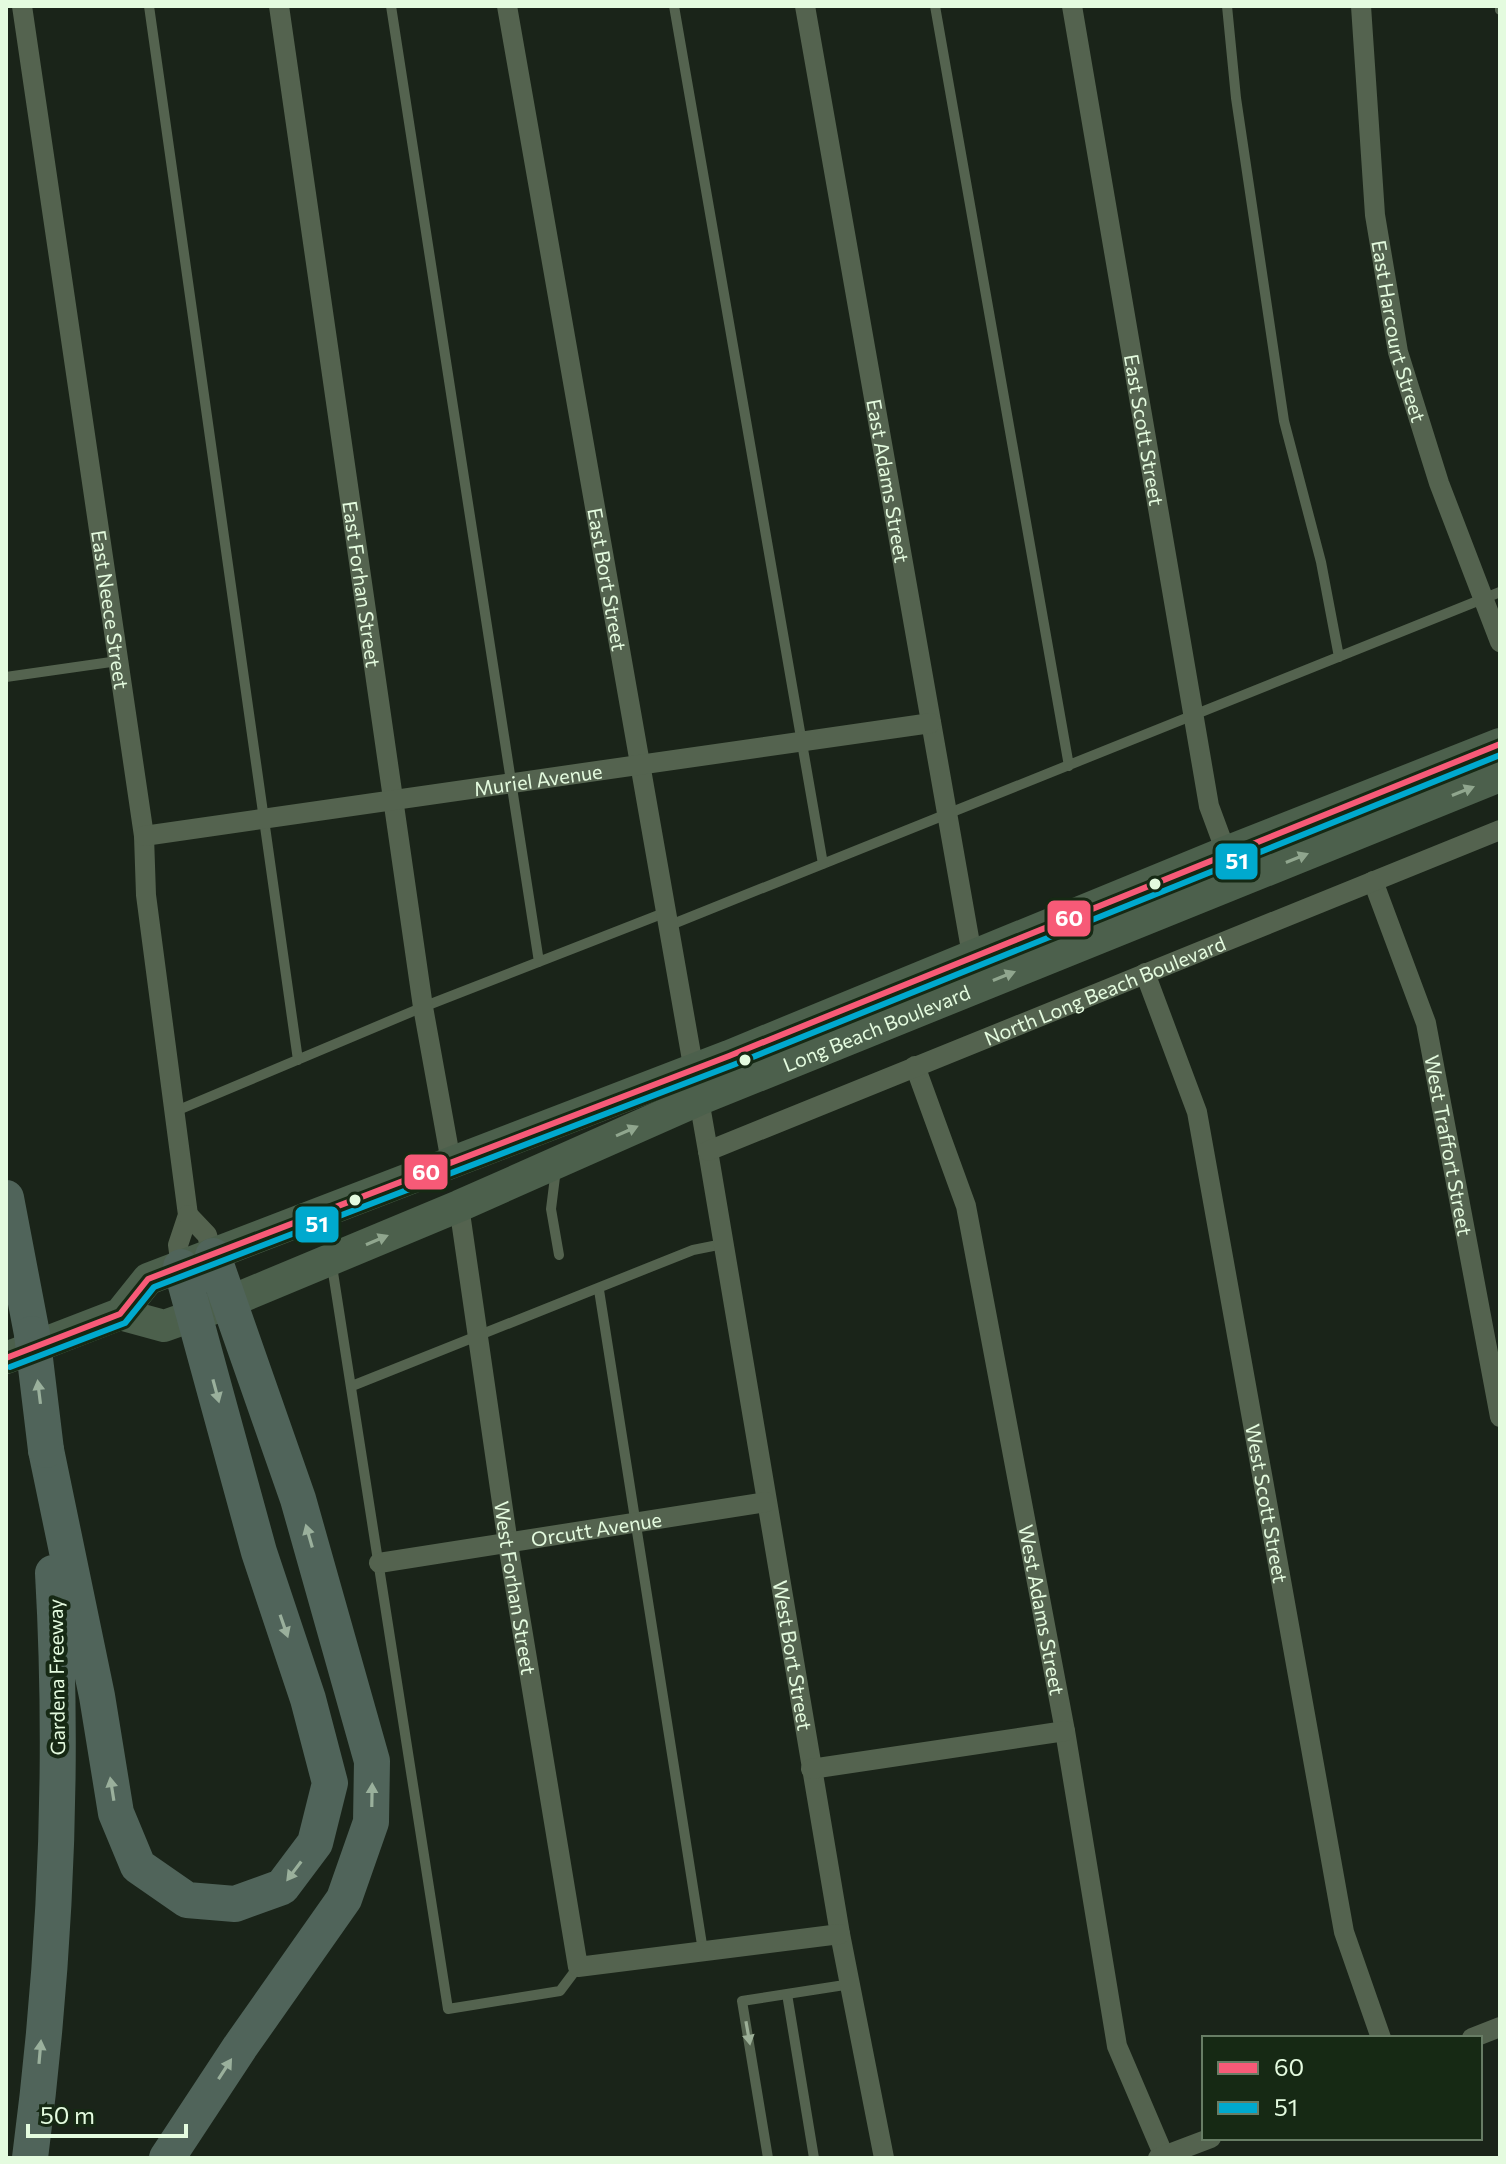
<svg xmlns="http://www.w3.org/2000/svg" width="1506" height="2164" font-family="Commissioner,sans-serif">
<rect width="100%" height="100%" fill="#1a2419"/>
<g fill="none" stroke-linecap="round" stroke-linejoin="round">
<!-- service -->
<path stroke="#54634f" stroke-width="10" d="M149 6 298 1060
M391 6 539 962
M674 6 823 864
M935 6 1069 766
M1227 6 1236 98 1284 421 1321 562 1339 657
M1500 6V10
M6 677 118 661
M668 926 1500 592
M176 1111 423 1007 664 913
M556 1169 551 1209 559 1255
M332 1266 448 2009 560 1991 578 1967
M599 1290 703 1951
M352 1386 693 1250 723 1244
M787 1994 814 2158
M768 2158 742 2001 851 1984"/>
<!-- minor -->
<g stroke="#54634f" stroke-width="20">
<path id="s1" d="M22 6 144 836 146 895 188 1215 178 1245 181 1267"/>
<path id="s2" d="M279 6 423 1007 451 1162"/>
<path id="s3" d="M507 6 708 1151 840 1934 884 2158"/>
<path id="s4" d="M805 6 972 955"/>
<path id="s5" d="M1072 6 1209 806 1226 852"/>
<path id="s6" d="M1361 6 1375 215 1398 352 1439 483 1500 642"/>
<path id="s7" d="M144 836 931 723"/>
<path id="s8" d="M1373 881 1426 1023 1500 1417"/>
<path id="s9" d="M1145 973 1197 1112 1344 1932 1381 2038"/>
<path id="s10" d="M915 1066 966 1206 1065 1731 1117 2046 1164 2156"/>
<path id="s11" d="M708 1151 1500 830"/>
<path id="s12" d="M459 1206 508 1544 578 1967 840 1934"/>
<path d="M188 1215 207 1235 213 1256"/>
<path id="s13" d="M379 1563 766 1502"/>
<path d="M811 1769 1065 1731"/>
<path d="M1472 2038 1500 2027"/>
<path d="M1158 2158 1211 2138"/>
</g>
<!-- primary -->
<g stroke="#4c604c" stroke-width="32">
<path id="s14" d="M120 1314 164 1326 212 1309 459 1206 698 1100 1500 776"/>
<path d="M6 1358 120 1314 148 1279 729 1056 1226 852 1500 744"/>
</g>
<!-- motorway -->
<path stroke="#50645a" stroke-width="36" d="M6 1198 32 1334
M46 1450 97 1696 116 1813 138 1866 187 1900 235 1904 282 1887 315 1843 330 1783 308 1699 259 1552 181 1267
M30 2158C55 1967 64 1765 53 1573
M167 2158 240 2047 344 1899 371 1822 372 1761 298 1499 213 1256"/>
<!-- motorway-bridge -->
<path stroke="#50645a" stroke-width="36" d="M32 1334 46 1450"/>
<defs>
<path id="bus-1" d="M6 1358 120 1314 148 1279 729 1056 1500 744"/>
<path id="bus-2" d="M10 1367 125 1323 154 1287 733 1065 1500 755"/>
</defs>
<!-- bus-1 casing -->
<use href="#bus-1" stroke="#162914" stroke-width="12"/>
<!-- bus-2 casing -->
<use href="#bus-2" stroke="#162914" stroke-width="12"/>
<!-- bus-1 -->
<use href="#bus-1" stroke="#f75a77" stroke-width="6"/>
<!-- bus-2 -->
<use href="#bus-2" stroke="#00a9ce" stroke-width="6"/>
</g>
<!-- one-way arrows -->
<defs><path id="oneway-solid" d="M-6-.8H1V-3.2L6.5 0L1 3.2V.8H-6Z" transform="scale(2)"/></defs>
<g fill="#90a68e">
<use href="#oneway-solid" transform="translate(1463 791) rotate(-22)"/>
<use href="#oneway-solid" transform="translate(1297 858) rotate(-22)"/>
<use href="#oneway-solid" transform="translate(1004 976) rotate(-22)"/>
<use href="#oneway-solid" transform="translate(627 1131) rotate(-24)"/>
<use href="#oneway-solid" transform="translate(377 1240) rotate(-23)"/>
</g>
<g fill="#9ab09c">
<use href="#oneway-solid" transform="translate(216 1391) rotate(75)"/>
<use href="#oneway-solid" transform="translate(39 1392) rotate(-97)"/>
<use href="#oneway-solid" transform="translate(309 1536) rotate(-106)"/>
<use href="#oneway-solid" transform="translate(284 1626) rotate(71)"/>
<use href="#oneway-solid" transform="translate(112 1789) rotate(-99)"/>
<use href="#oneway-solid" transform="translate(372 1795) rotate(-89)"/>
<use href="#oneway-solid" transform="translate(294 1871) rotate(127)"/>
<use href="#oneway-solid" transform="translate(40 2052) rotate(-85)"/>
<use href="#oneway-solid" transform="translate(225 2069) rotate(-57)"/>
</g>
<use fill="#9caf97" href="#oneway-solid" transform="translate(748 2033) rotate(80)"/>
<!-- markers -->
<g fill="#e4fbdf" stroke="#162914" stroke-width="3">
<circle cx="1155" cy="884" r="7"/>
<circle cx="745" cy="1060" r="7"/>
<circle cx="355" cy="1200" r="7"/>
</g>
<g text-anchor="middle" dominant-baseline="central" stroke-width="8" stroke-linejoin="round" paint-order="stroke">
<!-- street labels -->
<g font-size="20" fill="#e4fbdf" stroke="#162914">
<text stroke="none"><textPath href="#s6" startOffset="328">East Harcourt Street</textPath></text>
<text stroke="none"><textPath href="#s5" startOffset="430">East Scott Street</textPath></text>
<text stroke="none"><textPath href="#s4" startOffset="482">East Adams Street</textPath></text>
<text stroke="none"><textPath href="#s3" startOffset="582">East Bort Street</textPath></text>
<text stroke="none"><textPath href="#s2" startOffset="584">East Forhan Street</textPath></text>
<text stroke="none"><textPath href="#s1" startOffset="610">East Neece Street</textPath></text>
<text stroke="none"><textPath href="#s7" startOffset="398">Muriel Avenue</textPath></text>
<text stroke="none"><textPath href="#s11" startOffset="428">North Long Beach Boulevard</textPath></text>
<text stroke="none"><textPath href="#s14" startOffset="818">Long Beach Boulevard</textPath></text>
<text stroke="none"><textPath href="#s8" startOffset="276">West Traffort Street</textPath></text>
<text stroke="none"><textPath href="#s9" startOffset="546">West Scott Street</textPath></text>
<text stroke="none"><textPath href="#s13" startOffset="220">Orcutt Avenue</textPath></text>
<text stroke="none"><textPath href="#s12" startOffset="386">West Forhan Street</textPath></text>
<text stroke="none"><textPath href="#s10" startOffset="560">West Adams Street</textPath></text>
<text stroke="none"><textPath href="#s3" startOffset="1674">West Bort Street</textPath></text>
<text transform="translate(56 1677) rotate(-91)">Gardena Freeway</text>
</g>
</g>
<g stroke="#162914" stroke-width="3">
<rect x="1214" y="842" width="45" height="39" rx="8" fill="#00a9ce"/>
<rect x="1046" y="899" width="46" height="39" rx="8" fill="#f75a77"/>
<rect x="403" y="1153" width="46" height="38" rx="8" fill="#f75a77"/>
<rect x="294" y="1205" width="46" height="39" rx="8" fill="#00a9ce"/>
</g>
<g font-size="22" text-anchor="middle" font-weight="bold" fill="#fff">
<text x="1237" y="869">51</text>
<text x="1069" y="926">60</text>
<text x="426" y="1180">60</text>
<text x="317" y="1232">51</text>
</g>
<!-- border -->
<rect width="1506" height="2164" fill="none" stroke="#e4fbdf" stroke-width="16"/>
<!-- legend -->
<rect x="1202" y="2036" width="280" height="104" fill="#162914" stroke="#687d65" stroke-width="2"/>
<rect x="1218" y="2062" width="40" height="12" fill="#f75a77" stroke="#687d65" stroke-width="2"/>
<text x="1274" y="2076" font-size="24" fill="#e4fbdf">60</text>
<rect x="1218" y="2102" width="40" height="12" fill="#00a9ce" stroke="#687d65" stroke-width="2"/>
<text x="1274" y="2116" font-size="24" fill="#e4fbdf">51</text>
<!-- scale -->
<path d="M28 2124v12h158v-12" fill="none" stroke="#e4fbdf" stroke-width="4"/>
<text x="40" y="2124" font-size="24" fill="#e4fbdf" stroke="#162914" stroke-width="6" paint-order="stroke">50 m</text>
</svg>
